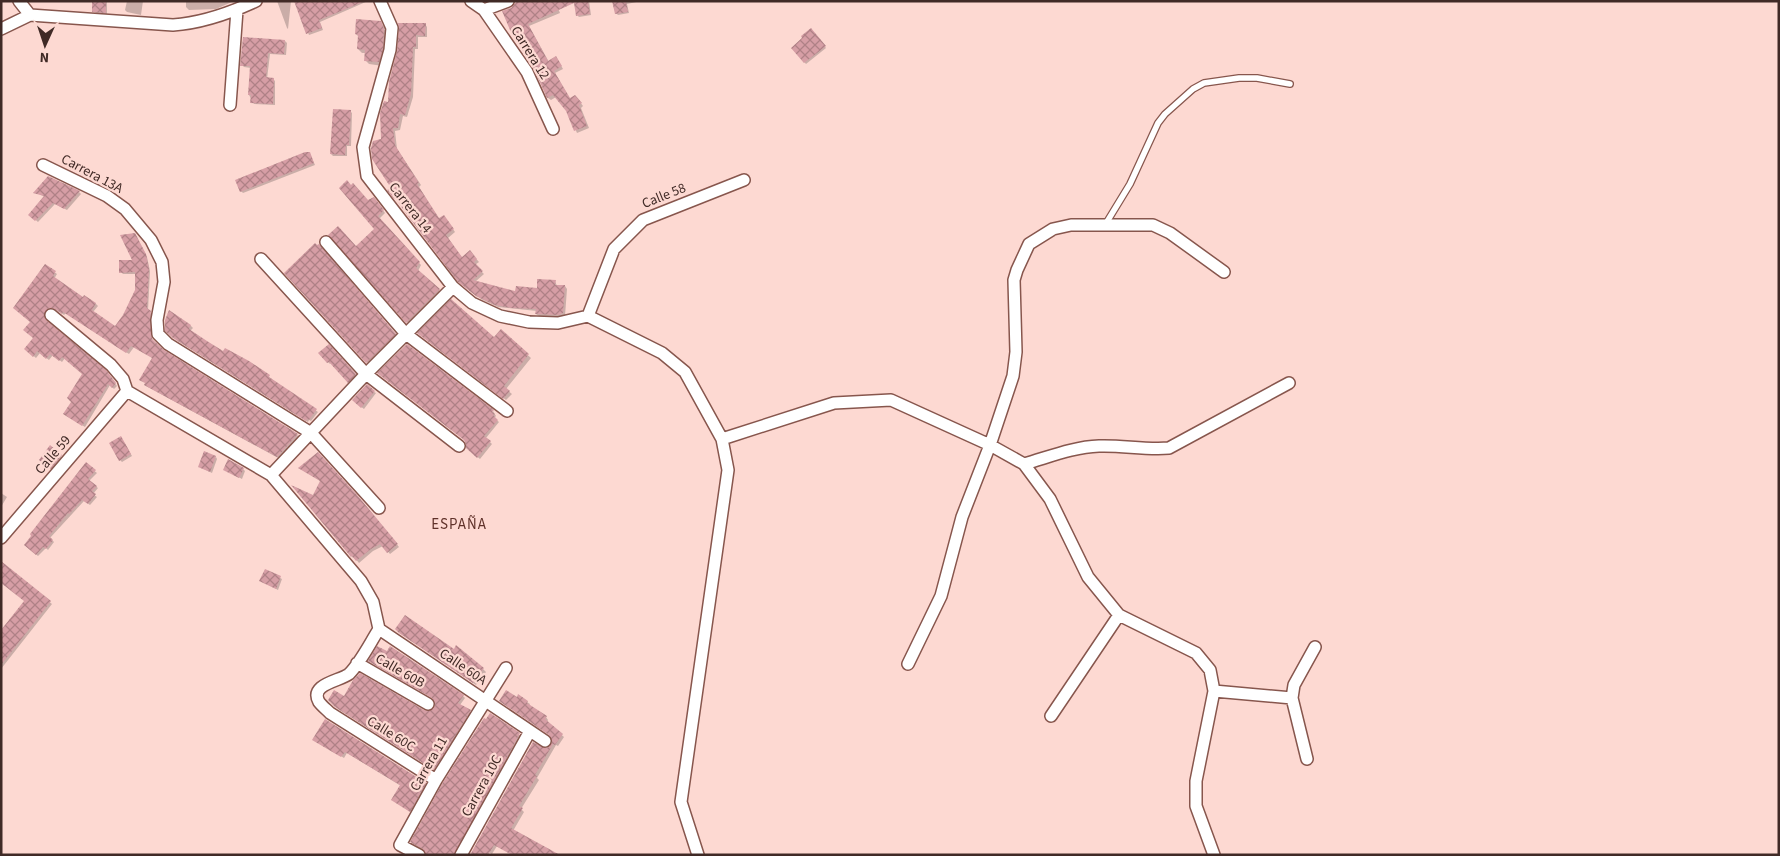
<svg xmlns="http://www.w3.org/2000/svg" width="1780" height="856" font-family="'Source Sans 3',sans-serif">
<defs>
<pattern id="building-cross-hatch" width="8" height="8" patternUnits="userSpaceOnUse" patternTransform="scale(1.25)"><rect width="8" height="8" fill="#d69ea5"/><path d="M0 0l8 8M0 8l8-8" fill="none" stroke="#af8186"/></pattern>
</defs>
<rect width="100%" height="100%" fill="#fdd9d2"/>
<!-- shadow -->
<path fill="#0003" d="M93 1H107V14L96 13 94 11Z
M127 1H143L141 15 127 12 125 10Z
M186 1H234L216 9 189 10 186 7Z
M277 1H291L288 29 287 28Z
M295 1H368L320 22 323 30 309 35Z
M516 1H555L560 13 529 26 549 62 556 58 558 60 563 69 555 73 570 99 577 98 583 106 581 108 589 128 577 133 567 110 556 97 551 100 548 98 535 68 515 7Z
M575 1H589L591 15 579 17 577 15Z
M614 1H641L627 4 629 13 618 15 616 13Z
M380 22 385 27 388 34 383 66 369 64 365 60 366 53H362L358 49 359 37 356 34Z
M425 24 427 27V37H418V49H415L413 97 407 117 403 116 400 130 395 131 397 149 421 185 419 187 439 219 444 216 455 232 448 238 462 258 472 254 479 262 475 265 484 274 475 282 516 293 538 289 555 281 557 286H565L567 289 565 316 561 317 539 316 536 314 537 311 498 307 481 299 459 281 393 189 382 140 399 51Z
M811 29 826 48 806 64 792 48Z
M285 41 287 43 286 55 270 54 267 79H273L275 81V105L254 104 249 95 251 68 244 67 242 65Z
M350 111 352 113 351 146H347V156H333L331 154Z
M311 156 315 165 243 193 241 191Z
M35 192H79L81 194 67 210 55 204 38 222 30 215 45 197Z
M368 201H376L385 213 379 219 421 265 418 271 441 292 409 324 330 235 356 247 376 229Z
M135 234 147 257 150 271 148 311 152 315 151 323 152 338 154 343 163 351 297 435 299 437 280 459 148 387 153 358 134 347 129 354 66 313 64 315 59 311 51 309 45 316 47 323 105 371 117 386 114 389 110 385 85 427 67 416 83 374 65 358 62 362 53 355 49 360 40 353 36 358 28 351 35 339 32 322 45 265 57 274 54 279 83 299 85 297 96 304 98 306 93 312 116 327 124 316 136 290V274H123L121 272 134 261Z
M319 245 397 336 369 364 285 273Z
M169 312 191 326 193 328 190 331 223 353 248 362 318 412 311 421 309 420 308 422 176 340Z
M501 331 531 358 506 389 512 394 506 400 422 336 495 339Z
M329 346 357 377 350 384 331 363 330 364 320 354Z
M374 392 376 393 364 409 355 402Z
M493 411 496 416 494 418 499 422 486 438 492 444 480 459 467 448 465 441Z
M122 439 132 456 122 462 120 460Z
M50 447 63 458 53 470 42 462Z
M216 457 217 459 212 473 200 467Z
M86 464 97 473 89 481 98 488 93 494 97 497 90 505 84 501 50 538 54 542 48 550 46 548 38 556 25 545Z
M243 469 245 471 242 479 225 470Z
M300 469 360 500 399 547 390 554 383 546 373 551 359 563 354 557 353 558 295 489 314 497 322 481Z
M1 493 7 497 1 507Z
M5 565 52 604 1 669V632L25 601Z
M265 570 282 579 278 590 261 581Z
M399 632 483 669 486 672 476 685Z
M391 647 463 696 465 698 460 705 472 713 436 771 338 709 344 697 424 712 433 711 437 703 434 698Z
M517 699 527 702 530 704 529 706 546 717 548 720 547 722 564 737 558 746 556 745 537 778 539 780 521 809 524 812 513 831 497 846 492 854 480 847 545 750 549 749 554 742 551 735Z
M491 715 522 737 457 855H427L426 851 414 844Z
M314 739 425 784 428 786 413 813 395 802 401 786 347 753 344 758Z"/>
<!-- building -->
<path fill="url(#building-cross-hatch)" d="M92 1H106V13L92 12Z
M294 1H363V2L319 20 322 28 306 34Z
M517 1H588L590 14 576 16 574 3 528 24 548 61 556 56 562 66 554 71 570 98 575 95 582 103 579 105 587 126 574 131 566 111 553 95 547 98 534 69 510 30 502 11 511 8Z
M612 1H626L628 12 615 14Z
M356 19 381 21 384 29 383 49 379 62 364 61 365 50 357 49 358 35 355 34Z
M398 23H426L425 36 416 35V47H413L411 94 405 115 400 114 398 128H393L395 145 419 183 417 184 439 218 444 215 454 229 446 235 462 257 470 250 477 259 474 262 483 271 473 280 515 291 516 286 537 288V279L556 280 555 285H565L563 313 558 315 535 314 536 309 511 308 495 305 476 296 458 282 405 212 395 198 394 199 387 190 391 188 372 159 371 148 373 141 381 139 380 113 384 101 388 102 389 82 397 51 399 29Z
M811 28 826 46 804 63 791 48 802 38 801 36Z
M243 37 285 40 284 54 268 53 266 77 274 78 273 104 250 103 251 95H248L250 66H240Z
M333 109 351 110 349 145H346L345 155 330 154Z
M305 152H310L314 163 240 192 235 180Z
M48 176 80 191 64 209 53 203 35 221 28 215 44 196 33 193Z
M347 180 351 185 353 183 368 200 374 197 384 210 378 216 420 262 416 268 440 289 406 323 328 235 338 226 356 246 374 229 339 188Z
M135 233 146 254 149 269 147 308 151 311 150 320 152 339 164 350 298 434 277 457 144 385 145 383 139 380 152 358 131 346 126 353 63 312 62 314 55 309 49 308 44 313 46 320 106 370 116 383 112 388 108 384 82 426 63 414 71 402 67 398 82 374 62 357 59 361 50 354 46 359 37 351 33 357 24 349 33 338 23 330 30 322 13 308 45 264 56 271 53 276 83 297 84 295 96 303 92 310 115 326 123 315 135 290V272L119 273V260H132L120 235Z
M315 243 317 245 319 244 396 334 366 363 284 273Z
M451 299 494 337 501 329 529 354 504 386 510 391 503 399 417 333Z
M169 310 191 325 189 329 207 341 223 351 225 348 249 361 270 375 269 377 317 409 309 420 307 419 306 421 173 338 165 331V320Z
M329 344 356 374 348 383 329 362 327 363 318 353Z
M407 344 494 410 492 412 495 414 493 415 498 420 484 436 491 441 477 458 466 448V444L464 440 377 373Z
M367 384 375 391 361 408 352 400Z
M121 436 131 454 119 461 109 443Z
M50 445 62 455 51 469 39 460Z
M204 451 216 456 210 472 198 467Z
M318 452 358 496 398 544 387 553 380 544 371 549 356 561 352 556 351 557 291 485 313 495 320 481 298 468Z
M228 459 244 468 239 478 223 470Z
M86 462 96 470 88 479 97 486 92 491 96 494 88 504 82 500 69 514 68 513 49 536 53 540 46 549 43 547 36 555 24 545 31 536 30 534Z
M1 561 51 601 1 665V630L24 601 1 583Z
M265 569 281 576 276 589 259 581Z
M405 615 454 649 456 645 484 668 473 683 399 633 395 629Z
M377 646 387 651 390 646 464 695 458 703 471 710 434 770 335 707 328 700 334 690 344 696 353 680 360 673 424 710 428 711 434 708 435 704 432 698 368 661Z
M506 690 517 697 518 694 528 701 527 703 547 716 545 719 563 734 555 745 553 744 535 775 537 776 519 806 523 808 511 828 560 855H512L494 845 488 855H470L533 742 545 748 549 747 552 742 549 735 499 701Z
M490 713 520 733 454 855H426L423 849 410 842 442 784 484 718 486 719Z
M325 719 426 783 410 812 391 800 400 785 345 752 341 757 312 740Z"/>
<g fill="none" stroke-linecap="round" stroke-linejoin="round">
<defs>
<path id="service" d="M1105 225 1130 184 1158 123 1165 114 1193 89 1204 83 1239 78H1257L1290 84"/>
<path id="minor" d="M19 1 30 15 173 25C202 23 230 13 256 1
M380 1 392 28 390 50 363 147 367 176 453 287 472 303 500 316 529 322 558 323 588 316
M471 1 484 10 527 72 553 129
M484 10 508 1
M1 29 30 15
M230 105 237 10
M43 165 107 196 125 209 151 240 162 262 164 282 157 320 158 334 168 344 311 433 379 508
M326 242 406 334 507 411
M261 259 366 374 459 446
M51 315 111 365 123 379 127 391
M588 316 662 353 685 372 722 439 728 470 681 802 698 855
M588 316 614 249 643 220 744 180
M127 391 271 475 361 581 373 602 379 629
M722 439 834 403 891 400 990 445 1024 464 1050 499 1088 577 1119 615 1196 653 1210 670 1214 691 1196 781V806L1214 855
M1024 464C1049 457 1073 447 1099 446 1122 445 1145 450 1169 448L1289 383
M271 475 366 374 453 287
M1 538 127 391
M379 629C370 643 361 662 349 674 340 681 309 684 319 702 322 706 327 710 330 713L436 780
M379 629 545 741
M357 663 428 704
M908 664 941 596 962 517 990 445 1013 376 1016 352 1014 280 1017 270 1029 244 1053 229 1071 225H1153L1170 233 1224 272
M1214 691 1292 698
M1051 716 1119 615
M1307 759 1292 698 1294 685 1315 647
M419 855 400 845 436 780 506 668
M461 855 530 731"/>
</defs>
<!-- service casing -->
<use href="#service" stroke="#87564d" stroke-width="8"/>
<!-- minor casing -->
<use href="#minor" stroke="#87564d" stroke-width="14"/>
<!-- service -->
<use href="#service" stroke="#fff" stroke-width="5.5"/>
<!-- minor -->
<use href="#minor" stroke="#fff" stroke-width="11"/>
</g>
<g text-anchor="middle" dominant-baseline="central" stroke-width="4.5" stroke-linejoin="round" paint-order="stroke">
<!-- street labels -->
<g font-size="14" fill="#402a26" stroke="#fdd9d2">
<text transform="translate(530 53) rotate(58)">Carrera 12</text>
<text transform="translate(92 174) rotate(28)">Carrera 13A</text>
<text transform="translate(664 196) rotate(-22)">Calle 58</text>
<text transform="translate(410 208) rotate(52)">Carrera 14</text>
<text transform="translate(53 455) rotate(-49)">Calle 59</text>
<text transform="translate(463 667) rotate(34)">Calle 60A</text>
<text transform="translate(400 671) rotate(30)">Calle 60B</text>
<text transform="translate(391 734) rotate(32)">Calle 60C</text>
<text transform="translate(429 764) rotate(-60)">Carrera 11</text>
<text transform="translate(482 786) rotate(-61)">Carrera 10C</text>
</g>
<!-- neighbourhood labels -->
<g font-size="15" letter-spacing="1" fill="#5f3129" stroke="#fdd9d2">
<text x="459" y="524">ESPAÑA</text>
</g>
</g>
<!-- border -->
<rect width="1780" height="856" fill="none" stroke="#402a26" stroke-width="5"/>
<!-- north arrow -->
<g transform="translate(45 45) rotate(183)" stroke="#fdd9d2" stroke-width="4" paint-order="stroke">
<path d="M0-4L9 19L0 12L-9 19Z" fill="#402a26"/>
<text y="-8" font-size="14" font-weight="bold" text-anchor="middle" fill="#402a26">N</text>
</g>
</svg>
